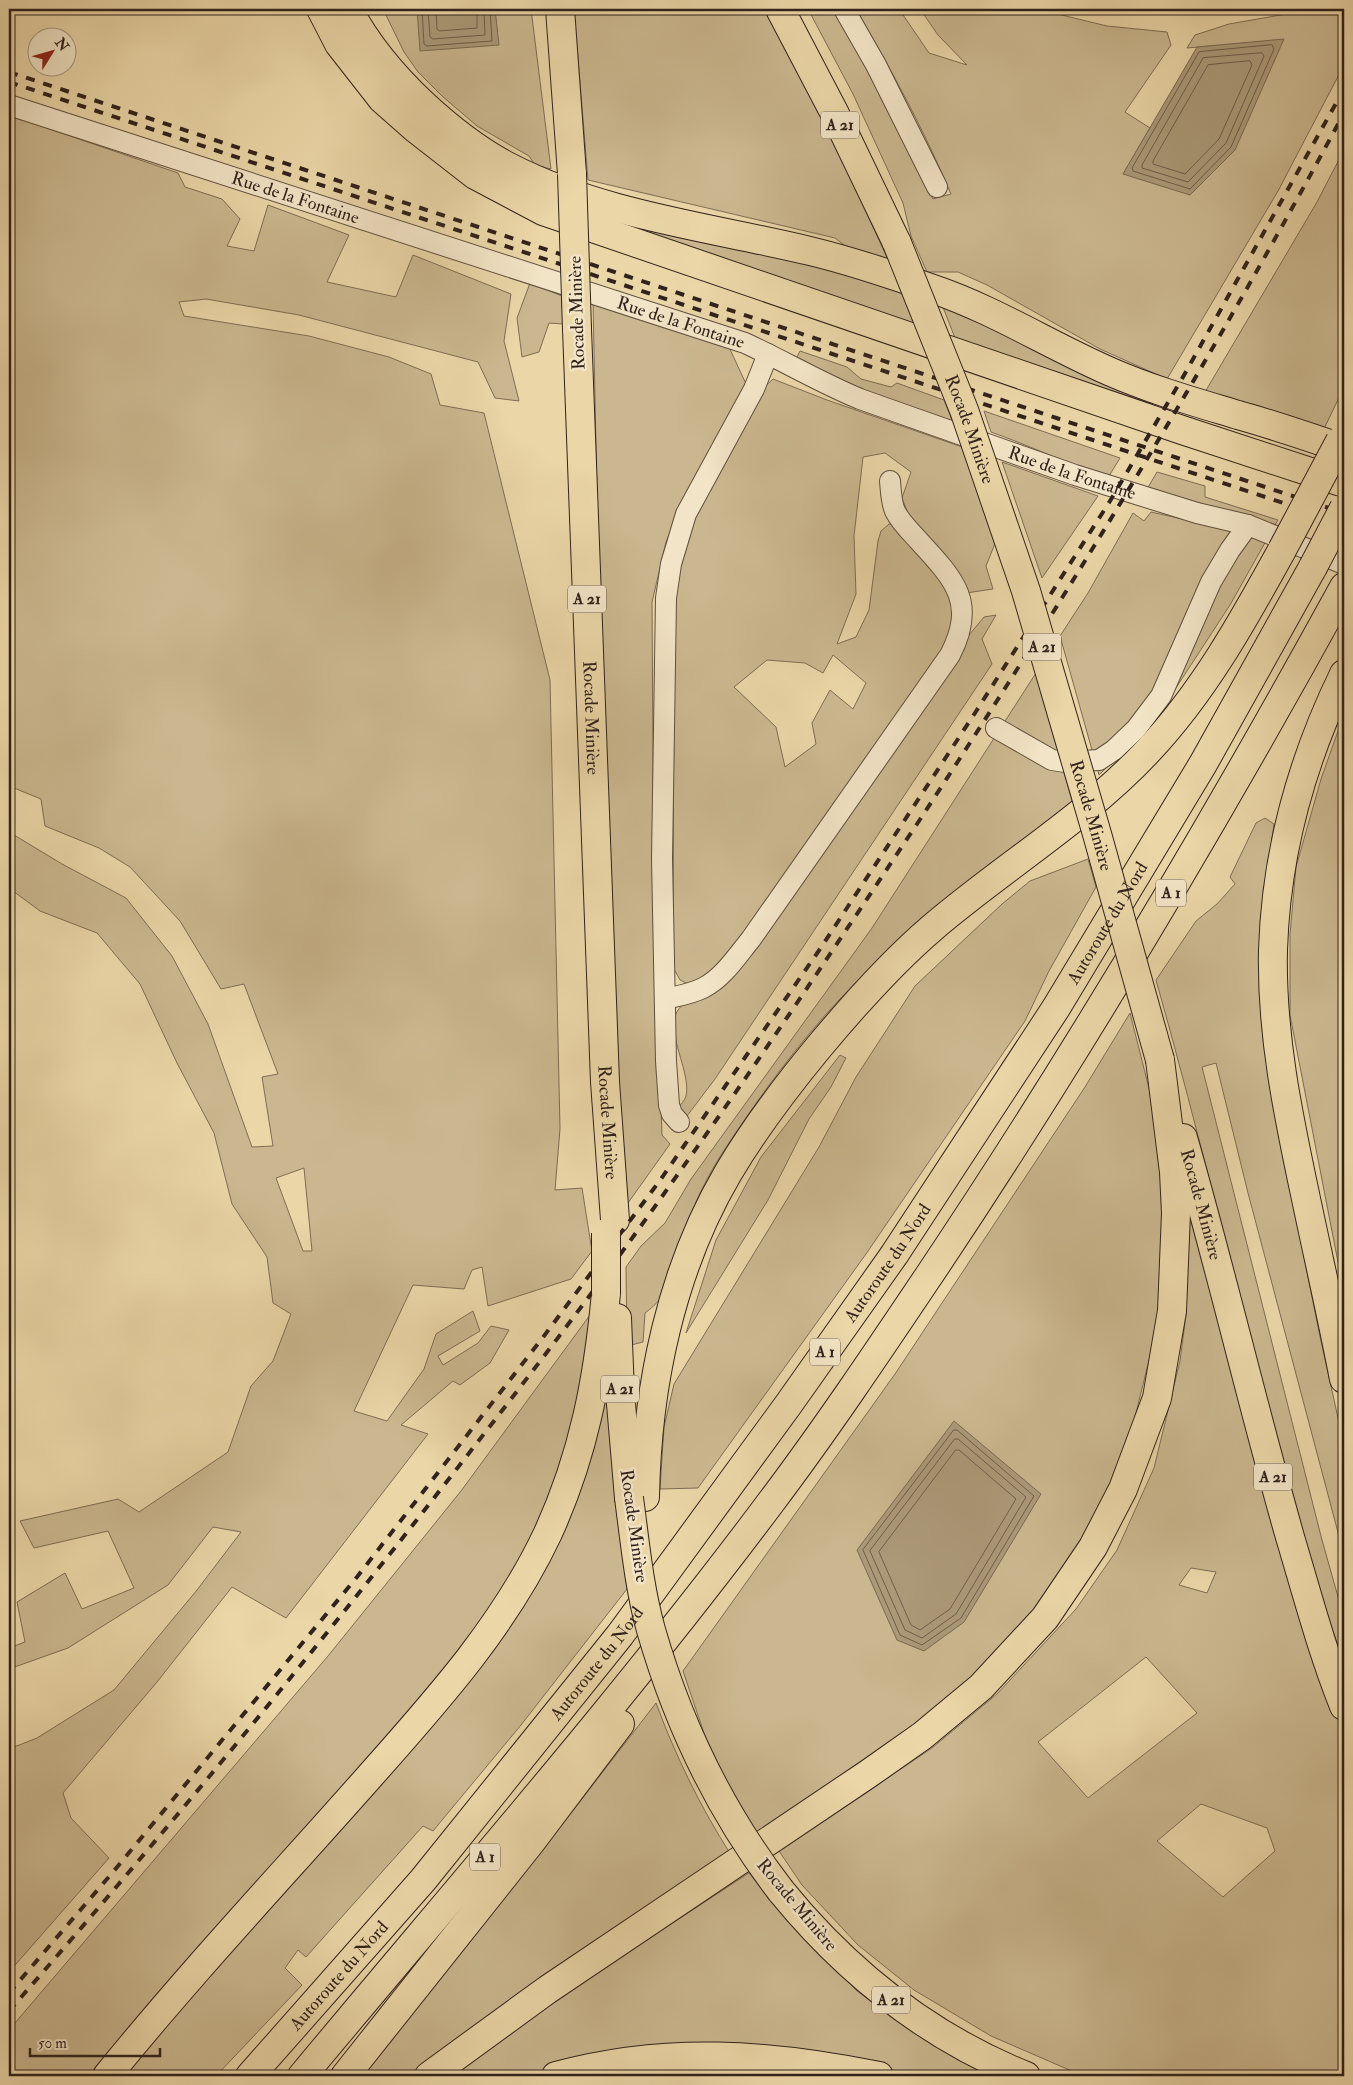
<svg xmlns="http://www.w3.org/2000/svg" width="1353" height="2085" font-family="'IM FELL Double Pica',serif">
<rect width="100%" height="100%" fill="#ebd6a7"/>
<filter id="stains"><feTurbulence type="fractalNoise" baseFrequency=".004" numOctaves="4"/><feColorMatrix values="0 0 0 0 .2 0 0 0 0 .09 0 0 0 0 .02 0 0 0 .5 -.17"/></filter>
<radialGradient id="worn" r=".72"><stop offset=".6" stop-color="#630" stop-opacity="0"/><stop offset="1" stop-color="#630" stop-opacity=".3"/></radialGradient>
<!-- green -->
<path fill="#cbb78f" stroke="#7e6c56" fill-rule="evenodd" d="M383 9H531L551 169 535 165 529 156 477 126 442 96 418 72 404 52Z
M574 9H767L823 117 888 260 853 252 835 238 588 180Z
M808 9H836L895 116 933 199 951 194C924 130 891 69 856 9H899L929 53 967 65 938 35 920 9H1037L1107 26 1167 32 1171 45 1125 112 1150 128 1123 174 1284 40 1187 48 1195 35 1229 24 1315 9H1344V65L1278 191 1167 379 1100 349 987 285 958 272H927L911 236 903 203 853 94Z
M9 115 178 173 185 187 222 199 240 219 227 246 254 251 268 205 349 235 327 282 396 297 413 255 511 294 504 341 519 401 495 398 478 362 299 315 206 299 179 302 184 316 309 336 389 357 431 374 440 405 484 413 550 680 560 1129 555 1190 582 1188 592 1251 571 1279 488 1306 482 1267 472 1270 464 1289 413 1285 354 1411 387 1421 424 1369 436 1334 473 1311 480 1331 438 1356 443 1365 478 1343 491 1326 509 1330 490 1363 460 1385 453 1381 401 1425 428 1434 286 1618 232 1587 157 1682 63 1793 71 1818 109 1858 9 1972V1749L37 1738 114 1690 197 1590 241 1532 213 1527 168 1585 68 1648 9 1669V1648L25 1642 17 1602 65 1573 82 1609 134 1588 108 1531 34 1548 20 1521 118 1499 139 1512 228 1452 251 1386 273 1361 291 1314 273 1303 267 1257 232 1204 214 1133 177 1063 140 984 97 933 40 911 9 888V832L62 864 126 898 172 956 208 1024 252 1147 273 1146 262 1077 278 1074 244 984 221 989 180 921 130 867 99 848 45 826 41 799 9 786ZM304 1168 312 1251H303L276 1178Z
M1344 150V387L1323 431 1205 392 1317 202Z
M590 215 898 285 916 327Z
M530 283 562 296 563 324 549 323 539 352 522 357 517 318Z
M593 301 728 345 747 386 686 495 666 542 652 602 654 913 662 1135 670 1144 623 1210 598 545Z
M941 302 1157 396 1152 404 955 338Z
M800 351 847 367 861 379 891 387 897 383 944 400 953 423 839 382 797 357Z
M773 379 827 400 962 447 996 541 986 566 993 589 966 593 911 521 902 498 911 472 885 453 863 457 854 536 856 594 837 644 856 637 869 610 878 541 881 531 889 524H896C918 549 962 592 956 628 954 637 947 648 943 656L725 962 692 986 680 980 673 967 674 612 680 566 694 512 757 394ZM833 655 866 683 853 709 830 690 812 723 816 744 785 767 776 727 734 687 767 660 805 663 823 673Z
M984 411 1120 458 1109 476C1069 465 1031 446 991 432Z
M1002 462 1098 496 1042 578Z
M1157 472 1205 486V497L1278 520 1275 525 1224 513 1147 489Z
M1151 512 1232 530 1266 541 1230 605 1172 694 1121 753 1099 775 1060 636 1088 593 1133 513 1144 521Z
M996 615 982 639 992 664 715 1079 687 1116 678 1109C680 1105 685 1100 686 1096 693 1067 648 1008 698 999L954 660 969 635 984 617Z
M1036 673 1073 804C990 861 910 925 841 998 799 1042 756 1101 723 1152 708 1175 696 1200 686 1226 677 1248 671 1277 661 1297 658 1303 650 1309 645 1313L643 1342 627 1346 626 1267 641 1246 665 1223 691 1179 872 928Z
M1344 714V1293L1290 1015V934L1296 867 1321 779Z
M1265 818 1274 824 1263 905 1260 960 1262 1021 1272 1095 1319 1332 1344 1445V1555L1248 1193 1216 1063 1202 1067 1322 1540 1344 1618V1663C1318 1592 1299 1518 1279 1445 1236 1291 1200 1135 1156 980L1196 921 1217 904 1235 884 1230 877 1256 823Z
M1088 859 1096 887 1049 971 1025 1021 866 1254 698 1488 660 1489 664 1427 674 1384 819 1147 856 1077 915 986 1002 904 1030 881Z
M1130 1013 1162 1140 1168 1202 1159 1320 1130 1437 1111 1489 1077 1553 1034 1612 973 1679 904 1736 757 1835 733 1796 705 1736 683 1671 895 1374 1085 1087Z
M840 1055 846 1058 831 1087 809 1119 768 1200 686 1333 716 1240 761 1157Z
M1197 1209 1326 1681 1344 1728V2076H1088L1074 2072 991 2036 914 1990 858 1945 802 1885 779 1851 932 1748 997 1694 1076 1609 1117 1550 1154 1468 1180 1361 1186 1315 1188 1212ZM1191 1568 1216 1572 1207 1593 1179 1585ZM1146 1657 1197 1713 1088 1798 1038 1742ZM1201 1804 1267 1828 1275 1851 1223 1897 1157 1841Z
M590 1315 585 1367 575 1424 529 1552 459 1658 94 2076H9V2030L328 1656 461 1491Z
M608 1380 619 1518 627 1589 521 1725 433 1831 423 1826 306 1957 298 1950 285 1968 302 1985 216 2076H116L468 1673Z
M656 1703C676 1757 700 1806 731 1855L449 2048 414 2076H358L568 1817Z
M749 1873 774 1905 857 1991 906 2027 976 2069 993 2076H917L845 2060 552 2068 527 2076H450L593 1975Z
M703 2064 830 2076H603Z"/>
<!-- water -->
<path fill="#ab9978" stroke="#7a6953" d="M417 9H495L499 45 420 51Z
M1284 39 1235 150 1190 195 1123 174 1197 47Z
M954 1421 1041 1494 964 1622 924 1651 897 1640 857 1550Z"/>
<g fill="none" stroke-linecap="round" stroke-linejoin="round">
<!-- shore -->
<path stroke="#6e5e4a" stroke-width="1" d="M422 9 424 44 427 46 492 41 490 9
M428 9 430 37 433 39 485 35 484 9
M436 9 437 29 439 31 477 28V9
M1272 45 1274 49 1231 147 1190 189 1133 171 1132 168 1199 52Z
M1262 53 1264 56 1226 143 1188 182 1142 168V165L1203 58Z
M1250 61 1252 65 1219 139 1185 174 1153 164V161L1208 65Z
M954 1430H957L1034 1496 961 1618 922 1645 900 1635 863 1550Z
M955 1439H958L1026 1497 956 1614 922 1638 905 1630 870 1551Z
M956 1450H959L1016 1499 950 1609 920 1630 911 1625 879 1552Z"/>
<defs>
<g id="minor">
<path d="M844 9 876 65 937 187"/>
<path id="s1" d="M9 105 745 343C784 361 821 383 860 399L1075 475 1197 513 1248 525 1344 564"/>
<path d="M996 728 1052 760 1065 762 1099 760 1114 750 1136 729 1161 696 1211 582 1230 550 1248 525"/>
<path d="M665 999C678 996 691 994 703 988 723 978 737 956 751 939L950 655C977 603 955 580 919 541 911 532 901 523 895 511 891 502 891 491 890 481"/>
<path d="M679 1122 672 1114 669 1105 666 1061 662 859 666 598 671 564 686 514 754 389 768 354"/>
</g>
<g id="highway">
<path d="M321 9 339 44 382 99 416 129 475 175 543 211 1182 430 1344 483"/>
<path d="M348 9C367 45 394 77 424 105 450 129 478 151 509 167 602 215 710 227 810 251 852 261 893 275 933 289 995 310 1051 346 1111 372 1152 390 1195 402 1238 415 1274 425 1309 437 1344 449"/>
<path d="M560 9 572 174"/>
<path d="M780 9 835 114 897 243"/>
<path id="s2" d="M577 329 605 1082 615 1220"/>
<path d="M1344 674C1302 760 1276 854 1273 950 1271 1033 1288 1114 1305 1194 1318 1256 1332 1317 1344 1379"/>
<path id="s3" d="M1183 1138C1221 1270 1252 1404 1290 1537 1307 1594 1322 1651 1344 1706"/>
<path d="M617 1318 620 1392 629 1498"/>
<path d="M645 1497C647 1386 671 1270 728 1173 754 1129 785 1088 818 1048 853 1006 890 964 932 928 1002 868 1084 819 1147 752 1203 693 1243 621 1282 550"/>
<path d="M781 1891C847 1972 929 2037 1026 2076"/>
<path d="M107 2076C188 1976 276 1882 362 1785 431 1707 503 1629 548 1533 584 1454 598 1379 606 1293"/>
<path id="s4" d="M250 2076 423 1880 620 1635 788 1405 894 1255 1056 1008 1203 764 1313 567"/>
<path d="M302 2076C460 1886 623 1700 771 1502 826 1429 877 1353 928 1277 1078 1053 1215 822 1344 587"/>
<path d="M345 2076 531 1842 620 1724"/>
<path d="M429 2076 547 1990 868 1774 922 1736 981 1687 1045 1618 1093 1547 1123 1489 1157 1398 1172 1311 1176 1213 1174 1172 1160 1060"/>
<path d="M556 2076C666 2046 769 2054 879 2076"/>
</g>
</defs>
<!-- minor casing -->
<use href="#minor" stroke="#5f4f3f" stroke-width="22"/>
<!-- highway casing -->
<use href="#highway" stroke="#30221c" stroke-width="30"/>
<!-- minor -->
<use href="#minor" stroke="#f2e4c6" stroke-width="20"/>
<!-- highway -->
<use href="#highway" stroke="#ebd6a7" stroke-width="28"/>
<!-- rail -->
<path stroke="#30221c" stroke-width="4" stroke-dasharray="9 9" stroke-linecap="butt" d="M9 72 1344 513
M9 82 1344 523
M9 1993 113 1872 357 1577 544 1336 661 1179 820 949 975 713 1110 501 1183 377 1344 89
M9 2011C158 1841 302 1667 441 1489 520 1388 599 1286 673 1181 757 1064 837 944 917 824 1069 593 1213 357 1344 113"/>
<defs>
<g id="highway-bridge">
<path d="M572 174 577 329"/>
<path id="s5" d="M897 243 964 410 1026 591 1097 834 1160 1060"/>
<path d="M1282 550 1340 441"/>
<path d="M1313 567 1344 508"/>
<path d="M606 1233V1293"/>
<path d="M629 1498C635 1542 639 1587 651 1630 678 1724 721 1813 781 1891"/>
</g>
</defs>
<!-- highway-bridge casing -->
<use href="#highway-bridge" stroke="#30221c" stroke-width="30" stroke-linecap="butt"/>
<!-- highway-bridge -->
<use href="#highway-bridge" stroke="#ebd6a7" stroke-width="28"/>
</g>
<g text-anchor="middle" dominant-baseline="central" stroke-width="5" stroke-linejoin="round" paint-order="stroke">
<!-- shield labels -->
<g fill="#f2e4c6" stroke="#6a5c4f" stroke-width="1">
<rect x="821" y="111.5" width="38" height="27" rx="4"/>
<rect x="568" y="585.5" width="38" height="27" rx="4"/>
<rect x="1023" y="633.5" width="38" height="27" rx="4"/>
<rect x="1156" y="879.5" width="30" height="27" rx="4"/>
<rect x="810" y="1338.5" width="30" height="27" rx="4"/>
<rect x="601" y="1375.5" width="38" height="27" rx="4"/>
<rect x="1254" y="1463.5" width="38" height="27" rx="4"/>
<rect x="470" y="1843.5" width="30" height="27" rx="4"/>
<rect x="872" y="1986.5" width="38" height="27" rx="4"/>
</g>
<g font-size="16" font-weight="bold" fill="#30221c">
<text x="840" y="125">A 21</text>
<text x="587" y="599">A 21</text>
<text x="1042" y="647">A 21</text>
<text x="1171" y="893">A 1</text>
<text x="825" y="1352">A 1</text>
<text x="620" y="1389">A 21</text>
<text x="1273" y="1477">A 21</text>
<text x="485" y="1857">A 1</text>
<text x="891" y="2000">A 21</text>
</g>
<!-- street labels -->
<g font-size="18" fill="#30221c" stroke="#f2e4c6">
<text stroke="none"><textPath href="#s1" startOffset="301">Rue de la Fontaine</textPath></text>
<text transform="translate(577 313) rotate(-92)">Rocade Minière</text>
<text stroke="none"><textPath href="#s1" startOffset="706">Rue de la Fontaine</textPath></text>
<text stroke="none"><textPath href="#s5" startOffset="200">Rocade Minière</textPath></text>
<text stroke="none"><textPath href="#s1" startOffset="1126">Rue de la Fontaine</textPath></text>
<text stroke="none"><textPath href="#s2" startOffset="389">Rocade Minière</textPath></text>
<text stroke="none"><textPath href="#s5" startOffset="605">Rocade Minière</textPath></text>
<text stroke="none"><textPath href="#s4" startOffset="1439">Autoroute du Nord</textPath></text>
<text stroke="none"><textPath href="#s2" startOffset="794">Rocade Minière</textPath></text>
<text stroke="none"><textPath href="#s3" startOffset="69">Rocade Minière</textPath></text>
<text stroke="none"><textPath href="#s4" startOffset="1034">Autoroute du Nord</textPath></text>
<text transform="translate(634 1526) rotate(82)">Rocade Minière</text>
<text stroke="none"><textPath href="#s4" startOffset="539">Autoroute du Nord</textPath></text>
<text transform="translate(797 1905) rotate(50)">Rocade Minière</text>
<text stroke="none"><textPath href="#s4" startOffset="134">Autoroute du Nord</textPath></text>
</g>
</g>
<!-- margin -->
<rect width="1353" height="2085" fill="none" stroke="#ebd6a7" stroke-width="30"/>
<rect x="10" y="10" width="1333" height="2065" fill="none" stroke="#30221c" stroke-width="2.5"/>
<rect x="15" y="15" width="1323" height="2055" fill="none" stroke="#30221c"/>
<!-- north arrow -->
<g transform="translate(52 52) rotate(53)"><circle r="24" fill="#f2e4c6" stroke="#a49682"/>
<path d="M0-4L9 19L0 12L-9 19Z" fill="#8f2418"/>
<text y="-8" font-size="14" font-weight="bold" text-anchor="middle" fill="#30221c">N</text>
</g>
<!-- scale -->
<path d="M30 2048v8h130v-8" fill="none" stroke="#30221c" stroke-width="2.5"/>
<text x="38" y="2048" font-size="15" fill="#30221c" stroke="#f2e4c6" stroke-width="4" paint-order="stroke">50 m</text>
<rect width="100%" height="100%" filter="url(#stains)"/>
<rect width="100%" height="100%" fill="url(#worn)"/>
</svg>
